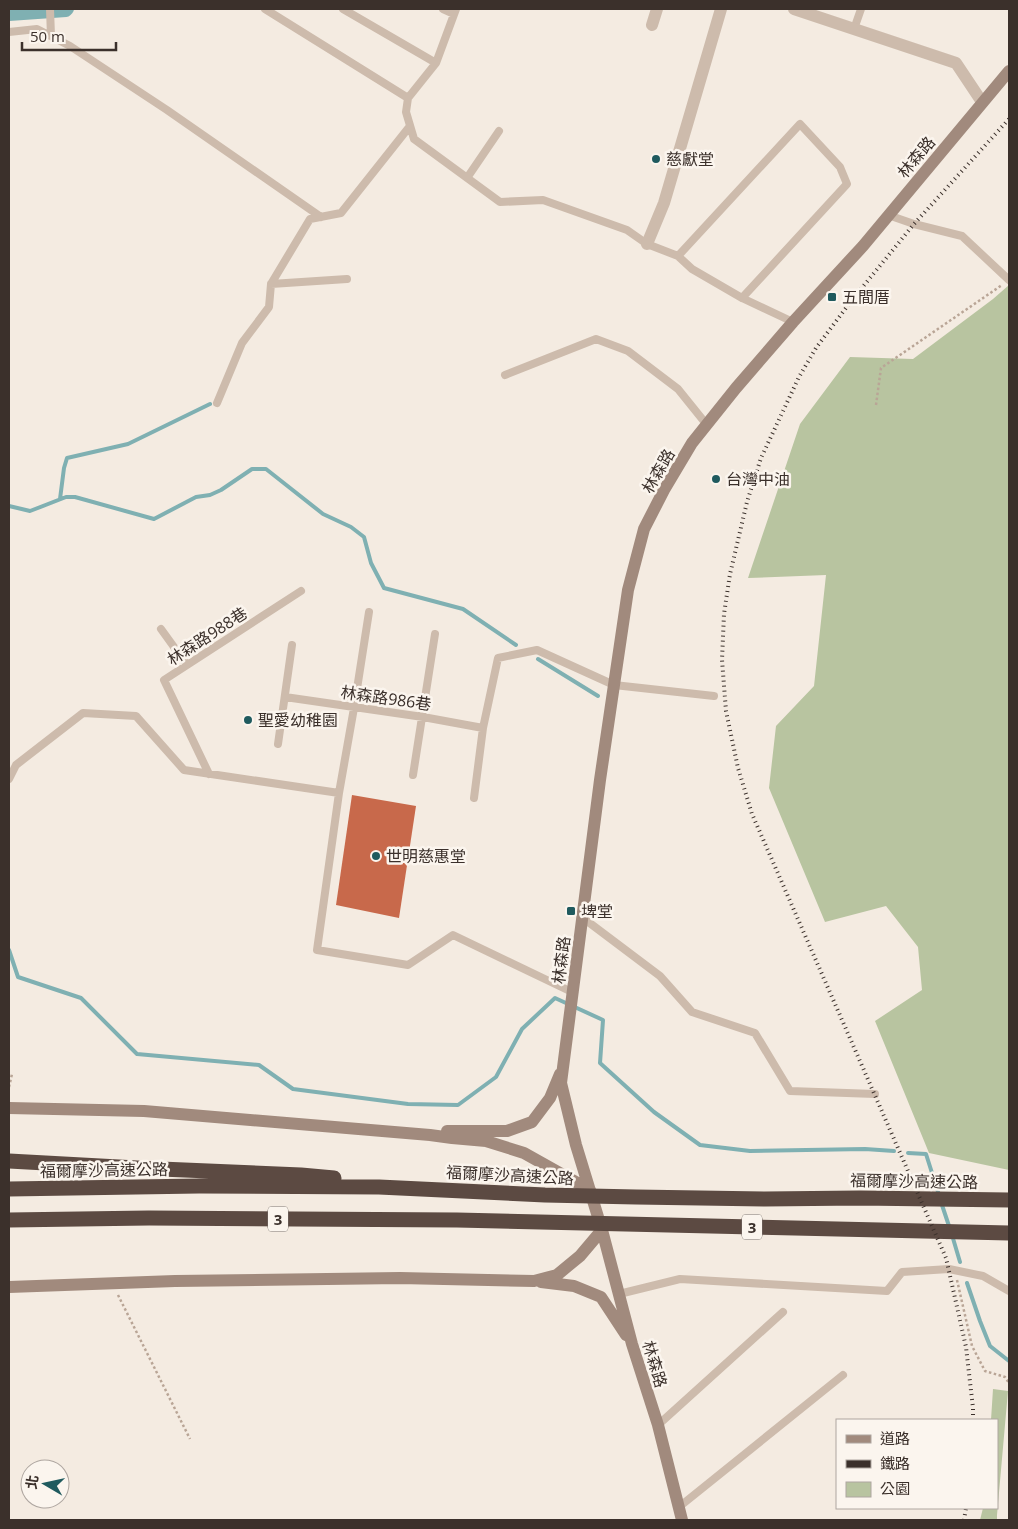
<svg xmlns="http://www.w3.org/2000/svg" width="1018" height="1529" font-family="'Open Sans','Noto Sans TC',sans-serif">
<rect width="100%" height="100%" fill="#f4ebe1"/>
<!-- green -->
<path fill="#b8c4a0" d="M1009 285V1170L929 1153 875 1021 922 990 918 947 886 906 825 922 769 788 776 726 814 686 826 575 748 578 800 424 850 357 913 359 993 299Z
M993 1389 1008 1391 997 1515V1520H980L983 1508H997V1420H991Z"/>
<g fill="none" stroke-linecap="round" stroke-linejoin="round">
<!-- stream -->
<path stroke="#7fb0b2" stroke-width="4" d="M60 499 64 468 67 458 128 444 210 404
M9 506 30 511 66 497H75L154 519 196 497 210 495 221 490 252 469H266L323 514 351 527 364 537 371 563 384 588 463 609 516 645
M538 659 598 696
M9 950 18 977 81 998 137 1054 259 1065 293 1089 408 1104 458 1105 496 1077 522 1029 555 998 603 1020 600 1063 654 1112 700 1145 750 1151 865 1149 894 1151
M908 1153 926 1154 939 1195
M941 1202 950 1229
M952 1235 960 1262
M967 1283 980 1321 990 1346 1009 1361"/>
<!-- canal -->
<path stroke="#7fb0b2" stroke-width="12" d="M9 15 66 11 68 9"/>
</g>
<!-- building -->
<path fill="#c8694b" d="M352 795 416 806 399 918 336 905Z"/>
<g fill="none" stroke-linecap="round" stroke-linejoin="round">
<!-- path -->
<path stroke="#b9a596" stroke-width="2.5" stroke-dasharray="2.5 2.5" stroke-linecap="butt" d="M876 405 881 368 1002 285
M9 1087 12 1074
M957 1280 972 1346 985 1371 1005 1377 1009 1383
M118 1295 190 1439"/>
<!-- lane -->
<path stroke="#cdbbac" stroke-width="8" d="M50 9 51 36
M265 9 408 98
M343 9 436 63
M443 9 454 14
M456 9 436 63 408 98 406 112 414 139 500 202 543 200 627 230 647 244 678 256 692 269 742 298 793 322
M854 29 861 9
M9 32 37 29 70 46 167 110 321 217
M467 178 499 131
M888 215 914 224 962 236 1009 280
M678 256 800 124 840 167 847 184 742 298
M271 284 347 279
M505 375 596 339 628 351 678 389 707 425
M217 403 242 343 269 307 271 284 310 219 341 213 410 126
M369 612 354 708 339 793 317 950 408 965 453 935 574 993
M161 629 187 665
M285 697 423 717 483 728
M278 744 292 645
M209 774 164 680 301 591
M413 775 435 634
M9 779 16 765 83 713 136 716 184 770 339 793
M474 798 483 728 498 658 537 650 614 685 714 696
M583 918 660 976 692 1012 755 1033 790 1091 875 1094
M619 1294 680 1279 887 1291 902 1272 949 1269 983 1276 1009 1291
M658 1425 783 1312
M679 1507 843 1375"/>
<!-- street -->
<path stroke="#cdbbac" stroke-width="12" d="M794 9 956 63 982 102
M652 25 657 9
M647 244 664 203 721 9"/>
<!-- secondary -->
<path stroke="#a18a7d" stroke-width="12" d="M9 1108 144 1111 430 1135 452 1138 486 1141 524 1153 590 1190
M447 1131H507L532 1122 550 1098 560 1074
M541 1282 574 1286 601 1297 626 1335
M9 1287 175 1281 400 1278 534 1281 557 1275 580 1256 602 1230
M682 1520 658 1425 632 1344 602 1230 576 1145 561 1083 600 780 628 590 644 529 664 490 692 443 736 388 793 322 863 246 1009 71"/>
<!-- highway -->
<path stroke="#5c4a42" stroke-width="15" d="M9 1161 137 1168 301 1175 334 1178
M9 1189 199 1186 379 1187 545 1195 636 1197 765 1199 860 1198 1009 1200
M9 1220 149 1218 457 1220 1009 1233"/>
<!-- rail -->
<path stroke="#3b302b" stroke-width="4" stroke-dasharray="1 4" stroke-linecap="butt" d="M973 1420V1408L966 1347 946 1258 752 814 738 768 726 711 722 660 724 614 730 574 747 502 761 458 799 377 816 348 852 300 914 224 1009 119
M964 1520 966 1508"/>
</g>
<!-- markers -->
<g fill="#1f5a5e" stroke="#fbf5ee" stroke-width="2">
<circle cx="656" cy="159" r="5"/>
<rect x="827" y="292" width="10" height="10" rx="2.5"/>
<circle cx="716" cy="479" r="5"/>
<circle cx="248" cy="720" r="5"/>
<circle cx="376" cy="856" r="5"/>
<rect x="566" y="906" width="10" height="10" rx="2.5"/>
</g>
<g text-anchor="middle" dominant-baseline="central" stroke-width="5" stroke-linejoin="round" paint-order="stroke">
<!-- shield labels -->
<g fill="#fbf5ee" stroke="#756b66" stroke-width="1">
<rect x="268" y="1206.5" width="20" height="25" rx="4"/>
<rect x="742" y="1214.5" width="20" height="25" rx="4"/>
</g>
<g font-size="15" font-weight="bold" fill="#3b302b">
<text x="278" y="1219">3</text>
<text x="752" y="1227">3</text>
</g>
<!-- street labels -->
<g font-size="16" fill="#3b302b" stroke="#fbf5ee">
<text transform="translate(916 157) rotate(-50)">林森路</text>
<text transform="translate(658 471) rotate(-60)">林森路</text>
<text transform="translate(207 636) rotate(-33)">林森路988巷</text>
<text transform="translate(386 698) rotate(8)">林森路986巷</text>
<text transform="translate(561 960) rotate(-83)">林森路</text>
<text transform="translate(104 1170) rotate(-1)">福爾摩沙高速公路</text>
<text transform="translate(510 1175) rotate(3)">福爾摩沙高速公路</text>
<text transform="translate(914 1181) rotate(1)">福爾摩沙高速公路</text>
<text transform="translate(655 1364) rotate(73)">林森路</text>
</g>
<!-- poi labels -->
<g font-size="16" fill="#3b302b" stroke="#fbf5ee" text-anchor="start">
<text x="666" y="159">慈獻堂</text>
<text x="842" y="297">五間厝</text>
<text x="726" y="479">台灣中油</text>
<text x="258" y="720">聖愛幼稚園</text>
<text x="386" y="856">世明慈惠堂</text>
<text x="581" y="911">埤堂</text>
</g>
</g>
<!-- border -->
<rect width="1018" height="1529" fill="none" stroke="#3b302b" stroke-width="20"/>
<!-- legend -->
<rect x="836" y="1419" width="162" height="90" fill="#fbf5ee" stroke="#aea6a0"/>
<rect x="846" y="1435" width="25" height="8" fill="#a18a7d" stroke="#aea6a0"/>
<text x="880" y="1444" font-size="15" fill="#3b302b">道路</text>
<rect x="846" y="1460" width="25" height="8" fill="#3b302b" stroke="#aea6a0"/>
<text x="880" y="1469" font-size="15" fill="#3b302b">鐵路</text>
<rect x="846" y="1482" width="25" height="15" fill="#b8c4a0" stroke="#aea6a0"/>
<text x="880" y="1494" font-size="15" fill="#3b302b">公園</text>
<!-- north arrow -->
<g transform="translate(45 1484) rotate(279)"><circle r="24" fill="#fbf5ee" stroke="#aea6a0"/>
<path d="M0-4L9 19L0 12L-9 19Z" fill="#1f5a5e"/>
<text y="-8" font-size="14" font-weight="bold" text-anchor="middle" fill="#3b302b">北</text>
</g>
<!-- scale -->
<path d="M22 42v8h94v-8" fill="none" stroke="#3b302b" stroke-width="2.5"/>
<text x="30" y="42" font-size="15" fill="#3b302b" stroke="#fbf5ee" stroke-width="4" paint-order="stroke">50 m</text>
</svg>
